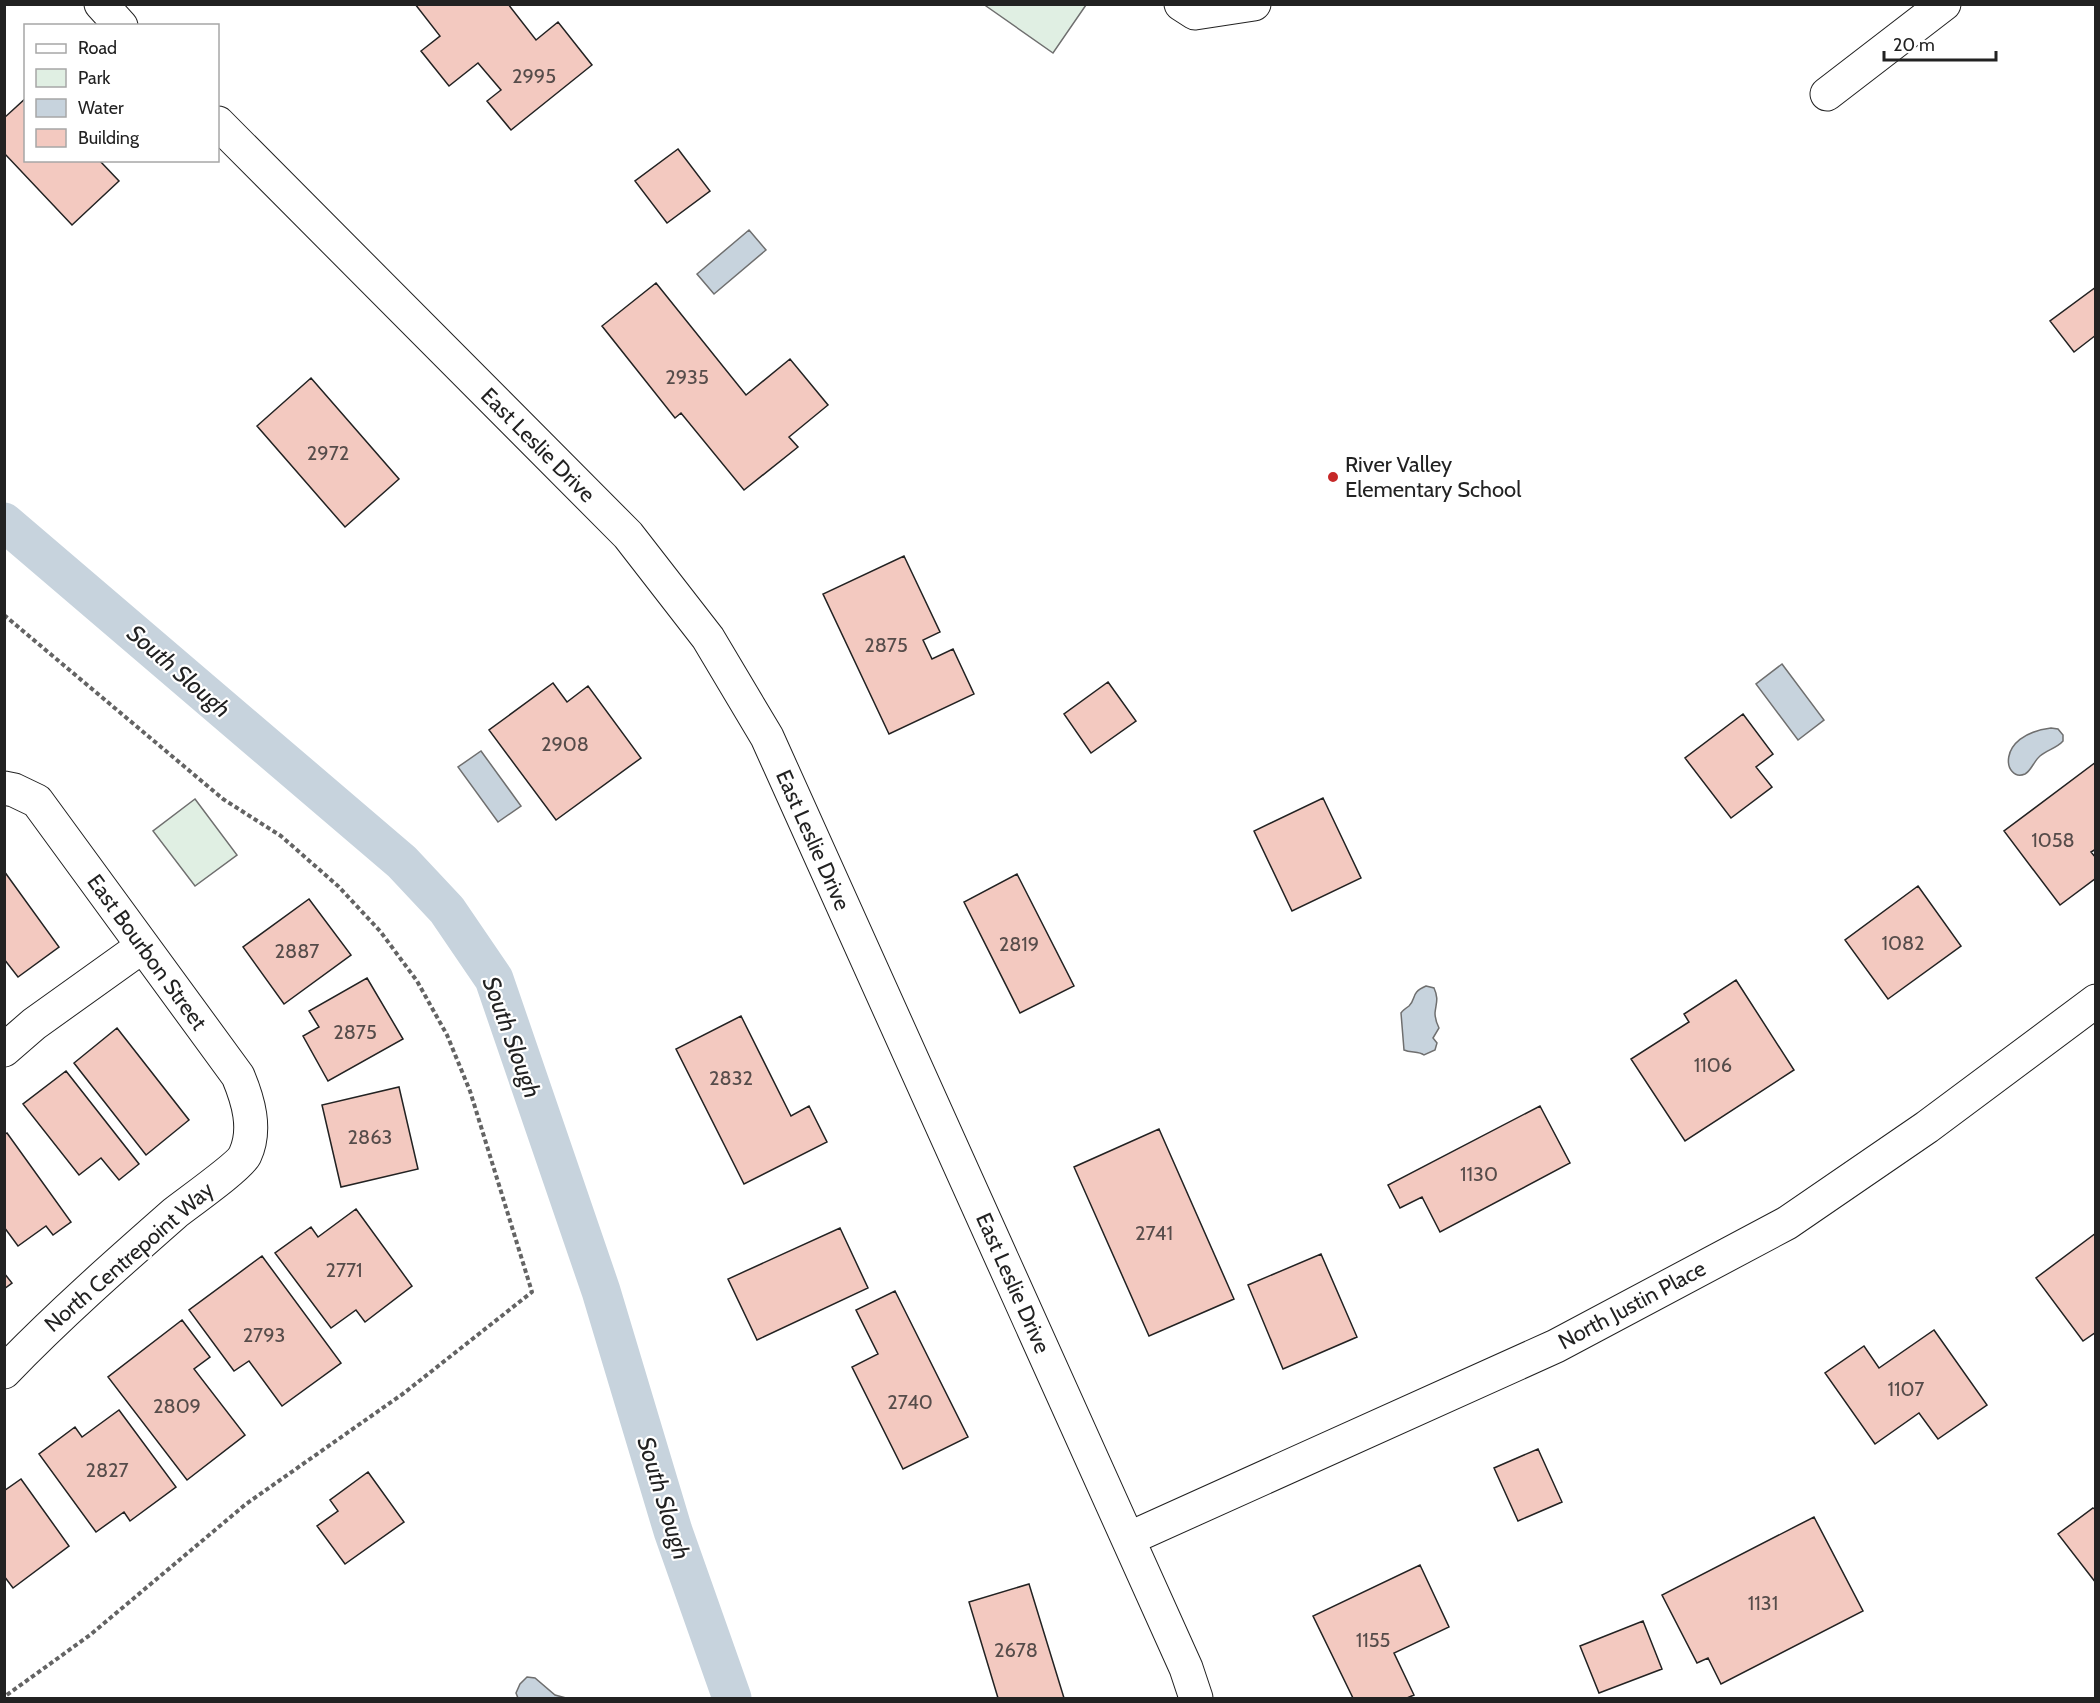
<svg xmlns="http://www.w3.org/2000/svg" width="2100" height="1703" font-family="Cabin,sans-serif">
<rect width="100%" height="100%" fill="#fff"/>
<!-- green -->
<path fill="#e0efe3" stroke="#6f6f6f" stroke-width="1.5" d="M988 4H1086V5L1053 53 986 6Z
M195 799 237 855 195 886 153 831Z"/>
<!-- water -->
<path fill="#c7d3dd" stroke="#6f6f6f" stroke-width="1.5" d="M749 230 766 250 714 294 697 274Z
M1782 664 1824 720 1798 740 1756 684Z
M2051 728 2058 729 2063 735V741C2057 748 2047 750 2040 756 2034 761 2031 771 2025 774 2004 783 1994 735 2051 728Z
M481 751 521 806 498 822 458 767Z
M1426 986 1434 988C1439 999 1436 1003 1435 1013 1435 1017 1437 1024 1439 1028L1433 1038 1437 1043 1435 1050 1424 1055C1419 1051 1411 1053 1404 1050L1401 1013C1403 1010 1406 1008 1409 1006 1417 998 1410 993 1426 986Z
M527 1677 535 1678 555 1695 566 1698H518L516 1693 520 1684Z"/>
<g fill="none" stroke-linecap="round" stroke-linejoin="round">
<!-- canal -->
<path stroke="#c7d3dd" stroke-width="39" d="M4 522 402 862 447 910 494 979 601 1291 673 1531 732 1698"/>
</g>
<!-- building -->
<path fill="#f3c9c0" stroke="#222" stroke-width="1.5" d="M415 4H508L536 40 558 22 592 65 511 130 487 101 501 90 478 63 449 86 421 51 440 36Z
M26 98V160H99L119 181 72 225 4 153V118Z
M678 149 710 191 667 223 635 181Z
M656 283 746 395 790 359 828 405 789 437 798 447 744 490 681 413 675 418 602 326Z
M2096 287V335L2074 352 2050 321Z
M311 378 399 479 345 527 257 426Z
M904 556 940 632 923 640 932 659 953 649 974 694 889 734 823 594Z
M1108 682 1136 721 1091 753 1064 714Z
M553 683 567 702 588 686 641 758 556 820 489 730Z
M1743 714 1773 754 1756 767 1772 787 1731 818 1685 758Z
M2096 762V849L2091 852 2096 858V878L2060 905 2004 831Z
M1323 798 1361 878 1292 911 1254 831Z
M4 871 59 947 18 977 4 959Z
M1017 874 1074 986 1020 1013 964 902Z
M1918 886 1961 946 1888 999 1845 940Z
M309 899 351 955 284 1004 243 947Z
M367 978 403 1039 328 1081 303 1036 319 1027 309 1011Z
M1736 980 1794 1070 1685 1141 1631 1059 1689 1022 1684 1014Z
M741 1016 791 1116 809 1106 827 1142 744 1184 676 1049Z
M117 1028 189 1120 146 1155 74 1063Z
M66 1071 139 1164 119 1180 101 1158 79 1175 23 1104Z
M399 1087 418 1169 341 1187 322 1105Z
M1540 1106 1570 1163 1440 1232 1422 1197 1400 1208 1388 1185Z
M1159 1129 1234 1299 1149 1336 1074 1167Z
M7 1133 71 1222 53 1235 46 1226 18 1246 4 1227V1135Z
M356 1209 412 1286 365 1322 356 1310 331 1328 275 1253 311 1227 318 1237Z
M840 1228 868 1288 757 1340 728 1279Z
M2096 1233V1332L2083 1341 2036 1278Z
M1321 1254 1357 1337 1283 1369 1248 1285Z
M262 1256 341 1363 282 1406 249 1361 234 1371 189 1310Z
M4 1273 12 1283 4 1289Z
M895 1291 968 1437 903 1469 852 1367 878 1354 856 1310Z
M182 1320 210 1357 194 1369 245 1435 187 1480 108 1377Z
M1934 1330 1987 1405 1938 1439 1919 1413 1875 1444 1825 1373 1864 1346 1879 1368Z
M119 1410 176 1487 130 1521 124 1512 96 1532 39 1454 75 1427 82 1437Z
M1538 1449 1562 1502 1518 1521 1494 1468Z
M368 1472 404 1522 345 1564 317 1526 338 1511 330 1500Z
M21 1479 69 1546 13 1588 4 1576V1491Z
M2093 1508 2096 1510V1583L2058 1534Z
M1814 1517 1863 1611 1721 1684 1708 1658 1697 1663 1662 1595Z
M1420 1565 1449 1627 1394 1653 1414 1695 1407 1698H1353L1313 1616Z
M1029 1584 1064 1698H998L969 1602Z
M1643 1621 1662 1669 1599 1693 1580 1646Z"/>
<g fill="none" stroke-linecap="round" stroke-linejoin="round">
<defs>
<path id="minor" d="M101 4 121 26
M1181 4 1195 13 1254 4
M1827 94 1944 4
M218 123 628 535 708 638 767 737 1186 1668 1196 1698
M4 788 14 790 37 801 238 1076C248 1100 257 1129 245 1155 240 1166 189 1202 175 1213 117 1264 58 1316 4 1372
M4 1050 34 1024 143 946
M1128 1539 1556 1346 1787 1223 1927 1127 2096 1001"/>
</defs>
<!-- minor casing -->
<use href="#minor" stroke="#222" stroke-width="35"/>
<!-- path -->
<path stroke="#646464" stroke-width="4" stroke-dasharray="4.5 3" stroke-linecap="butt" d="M4 615 223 799 281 836 338 886 380 931 417 981 447 1035 470 1091 532 1292 404 1393 246 1504 90 1635 4 1697"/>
<!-- minor -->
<use href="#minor" stroke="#fff" stroke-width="33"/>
</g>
<!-- markers -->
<circle fill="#c62828" stroke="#fff" stroke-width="2" cx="1333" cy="477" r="6"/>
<g text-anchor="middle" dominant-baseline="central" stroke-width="4.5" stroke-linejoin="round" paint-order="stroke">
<!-- number labels -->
<g font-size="20" fill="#564c4a">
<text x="534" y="76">2995</text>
<text x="687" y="377">2935</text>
<text x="328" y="453">2972</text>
<text x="886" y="645">2875</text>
<text x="565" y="744">2908</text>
<text x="2053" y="840">1058</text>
<text x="1903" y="943">1082</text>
<text x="1019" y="944">2819</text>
<text x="297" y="951">2887</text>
<text x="355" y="1032">2875</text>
<text x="1713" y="1065">1106</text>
<text x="731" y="1078">2832</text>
<text x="370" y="1137">2863</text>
<text x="1479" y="1174">1130</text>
<text x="1154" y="1233">2741</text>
<text x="344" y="1270">2771</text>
<text x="264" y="1335">2793</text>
<text x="1906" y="1389">1107</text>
<text x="910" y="1402">2740</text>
<text x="177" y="1406">2809</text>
<text x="107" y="1470">2827</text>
<text x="1763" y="1603">1131</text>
<text x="1373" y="1640">1155</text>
<text x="1016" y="1650">2678</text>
</g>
<!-- street labels -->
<g font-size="22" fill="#222" stroke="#fff">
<text transform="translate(538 445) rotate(45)">East Leslie Drive</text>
<text transform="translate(813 840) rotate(66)">East Leslie Drive</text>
<text transform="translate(147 952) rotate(54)">East Bourbon Street</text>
<text transform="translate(129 1257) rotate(-41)">North Centrepoint Way</text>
<text transform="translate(1013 1283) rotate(66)">East Leslie Drive</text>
<text transform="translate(1632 1305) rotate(-28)">North Justin Place</text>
</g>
<!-- poi labels -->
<g font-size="22" fill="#222" stroke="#fff" text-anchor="start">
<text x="1345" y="464">River Valley<tspan x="1345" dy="25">Elementary School</tspan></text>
</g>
<!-- water labels -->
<g font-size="24" font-style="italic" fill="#222" stroke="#fff">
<text transform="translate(179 671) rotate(41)">South Slough</text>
<text transform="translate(512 1037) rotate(70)">South Slough</text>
<text transform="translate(664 1498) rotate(73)">South Slough</text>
</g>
</g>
<!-- border -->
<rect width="2100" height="1703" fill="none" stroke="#222222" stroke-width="12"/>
<!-- legend -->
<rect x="24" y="24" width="195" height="138" fill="#ffffff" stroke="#a7a7a7" stroke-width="1.5"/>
<rect x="36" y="44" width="30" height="9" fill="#ffffff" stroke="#a7a7a7" stroke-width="1.5"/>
<text x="78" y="54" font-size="18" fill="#222222">Road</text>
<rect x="36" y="69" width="30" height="18" fill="#e0efe3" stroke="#a7a7a7" stroke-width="1.5"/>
<text x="78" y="84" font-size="18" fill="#222222">Park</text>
<rect x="36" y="99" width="30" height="18" fill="#c7d3dd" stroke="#a7a7a7" stroke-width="1.5"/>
<text x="78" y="114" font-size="18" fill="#222222">Water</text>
<rect x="36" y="129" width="30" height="18" fill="#f3c9c0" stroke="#a7a7a7" stroke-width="1.5"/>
<text x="78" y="144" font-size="18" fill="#222222">Building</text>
<!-- scale -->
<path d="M1884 51v9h112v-9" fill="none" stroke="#222222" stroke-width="3"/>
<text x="1893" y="51" font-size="18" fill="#222222" stroke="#ffffff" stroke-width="4.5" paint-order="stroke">20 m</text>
</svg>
